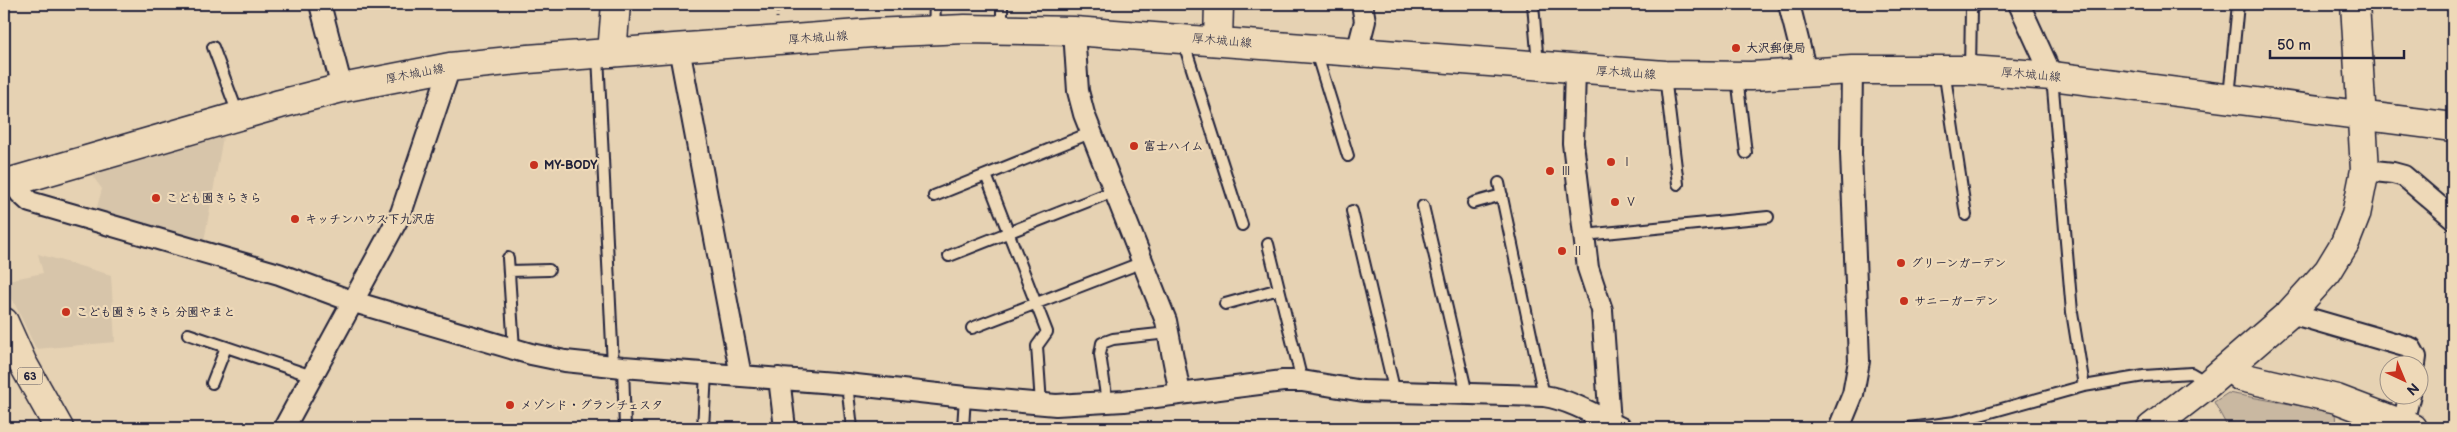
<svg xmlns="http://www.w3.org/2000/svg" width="2457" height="432" font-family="'Balsamiq Sans','Klee One',sans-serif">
<rect width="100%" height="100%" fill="#e6d2b3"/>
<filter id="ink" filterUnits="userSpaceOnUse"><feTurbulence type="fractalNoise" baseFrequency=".02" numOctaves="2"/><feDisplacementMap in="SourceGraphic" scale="10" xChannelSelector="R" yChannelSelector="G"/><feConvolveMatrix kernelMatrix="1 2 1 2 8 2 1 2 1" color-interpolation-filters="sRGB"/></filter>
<g filter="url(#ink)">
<!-- built -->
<path fill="#d7c5aa" d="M223 137 204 241 92 211 97 207 102 189 91 174Z
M38 254 111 275 115 342 36 349 4 281 43 273Z"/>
<!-- green -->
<path fill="#c9b8a1" stroke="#766d6e" d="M2228 393 2335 412 2336 428H2228L2214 402Z"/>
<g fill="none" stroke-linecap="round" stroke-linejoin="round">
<defs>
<path id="lane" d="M1002 4V28
M1533 4 1538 65
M934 30 935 4
M1186 39V50L1242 225
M213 47 238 114
M1316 52 1348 156
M598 55 613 366
M1970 69 1971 9 1977 4
M1944 70 1966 215
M1665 76 1678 184
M1737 77 1746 153
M2052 77 2072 312 2084 386
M2229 97 2238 4
M986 175 1047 332 1037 346 1041 404
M1499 183 1544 396
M934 196 1090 133
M1473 203 1502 195
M1423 206 1467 394
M1352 211 1395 393
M1584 235 1768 217
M1268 244 1302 381
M949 256 1114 191
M508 258 514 349
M509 271 549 270
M1225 304 1279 289
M972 328 1143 262
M188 334 312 376
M623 367 625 428
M212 383 226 347
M847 384 852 428
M1107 402 1100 354 1102 343 1113 339 1168 333
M703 428 706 373
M963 428 965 397
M1909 428 1955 422 2084 386 2144 376 2191 373 2208 383"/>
<path id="street" d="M320 4 342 88
M1789 4 1806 72
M2019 4 2052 76
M1074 31 1078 91 1084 114 1166 321 1180 394
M679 48 741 376
M1357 52 1365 21 1362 4
M1575 69 1573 143 1588 268 1602 310 1610 423
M2365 170 2393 173 2404 176 2453 218
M12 181 20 193 30 202 279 274 354 302 531 354 565 361 623 367 847 384 965 397 1056 405 1124 401 1283 381H1302L1363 391 1544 396C1571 400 1597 416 1621 428
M2290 313 2411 348 2416 357 2415 364
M779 378 785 428
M2403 423 2410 394
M284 428 401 213 450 67
M1839 428 1853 394 1859 361 1851 153 1852 70"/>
<path id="secondary" d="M1218 41 1219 4
M612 53 616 4
M4 184 280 104 342 88 450 67 528 59 872 33 965 29 1074 31 1665 75 1751 76 1852 70H1970L2052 76 2453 127
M2229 366 2241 377 2337 399 2413 428
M2151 428 2208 384 2290 313 2328 271 2345 243 2356 215 2365 170 2355 4"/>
<path id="primary" d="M4 322 22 362 59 428"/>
</defs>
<!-- lane casing -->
<use href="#lane" stroke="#22223b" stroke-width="14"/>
<!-- street casing -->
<use href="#street" stroke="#22223b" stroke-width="24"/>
<!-- secondary casing -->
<use href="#secondary" stroke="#22223b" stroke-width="31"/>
<!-- primary casing -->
<use href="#primary" stroke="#22223b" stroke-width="31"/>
<!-- path -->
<path stroke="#22223b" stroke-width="3" stroke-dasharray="1 4" stroke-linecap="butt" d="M777 18 778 4
M4 292 7 300"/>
<!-- lane -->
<use href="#lane" stroke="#eed9b8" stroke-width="10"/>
<!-- street -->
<use href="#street" stroke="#eed9b8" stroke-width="20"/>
<!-- secondary -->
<use href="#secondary" stroke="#eed9b8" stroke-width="28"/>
<!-- primary -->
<use href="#primary" stroke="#eed9b8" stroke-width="28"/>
</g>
</g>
<!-- markers -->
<g fill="#c8321e" stroke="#eed9b8" stroke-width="2">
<circle cx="1736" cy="48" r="5"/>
<circle cx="1134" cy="146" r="5"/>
<circle cx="1611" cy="162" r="5"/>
<circle cx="534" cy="165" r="5"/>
<circle cx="1550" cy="171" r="5"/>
<circle cx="156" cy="198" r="5"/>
<circle cx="1615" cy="202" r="5"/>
<circle cx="295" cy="219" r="5"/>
<circle cx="1562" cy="251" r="5"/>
<circle cx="1901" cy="263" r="5"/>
<circle cx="1904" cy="301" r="5"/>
<circle cx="66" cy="312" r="5"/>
<circle cx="510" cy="405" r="5"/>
</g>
<g text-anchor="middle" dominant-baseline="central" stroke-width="4.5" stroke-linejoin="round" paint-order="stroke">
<!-- shield labels -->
<rect fill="#eed9b8" stroke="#5f5960" stroke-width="1" x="17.5" y="367.5" width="25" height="17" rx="4"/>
<g font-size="11" font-weight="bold" fill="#22223b">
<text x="30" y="376">63</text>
</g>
<!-- street labels -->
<g font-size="12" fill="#22223b" stroke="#eed9b8">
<text transform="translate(818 38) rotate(-4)">厚木城山線</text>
<text transform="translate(1222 41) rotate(5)">厚木城山線</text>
<text transform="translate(1626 73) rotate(4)">厚木城山線</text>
<text transform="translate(415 74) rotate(-11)">厚木城山線</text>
<text transform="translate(2031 75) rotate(5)">厚木城山線</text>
</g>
<!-- poi labels -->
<g font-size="12" font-weight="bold" fill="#22223b" stroke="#eed9b8" text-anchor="start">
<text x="1746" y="48">大沢郵便局</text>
<text x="1144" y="146">富士ハイム</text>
<text x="1621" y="162">Ⅰ</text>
<text x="544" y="165">MY-BODY</text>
<text x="1560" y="171">Ⅲ</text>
<text x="166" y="198">こども園きらきら</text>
<text x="1625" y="202">Ⅴ</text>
<text x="305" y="219">キッチンハウス下九沢店</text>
<text x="1572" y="251">Ⅱ</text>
<text x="1911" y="263">グリーンガーデン</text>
<text x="1914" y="301">サニーガーデン</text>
<text x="76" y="312">こども園きらきら 分園やまと</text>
<text x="520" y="405">メゾンド・グランチェスタ</text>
</g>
</g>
<!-- margin -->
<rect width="2457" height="432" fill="none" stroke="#eed9b8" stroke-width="20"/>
<rect x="10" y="10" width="2437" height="412" fill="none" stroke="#22223b" stroke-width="2" filter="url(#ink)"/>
<!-- north arrow -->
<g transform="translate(2404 380) rotate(136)"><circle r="24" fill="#eed9b8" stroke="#9c9086"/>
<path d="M0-4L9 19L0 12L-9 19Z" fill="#c8321e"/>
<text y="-8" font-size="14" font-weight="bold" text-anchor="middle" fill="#22223b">N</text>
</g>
<!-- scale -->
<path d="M2270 50v8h134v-8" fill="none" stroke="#22223b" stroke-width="2.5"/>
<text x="2277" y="50" font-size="15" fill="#22223b" stroke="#eed9b8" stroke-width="4" paint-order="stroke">50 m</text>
</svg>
